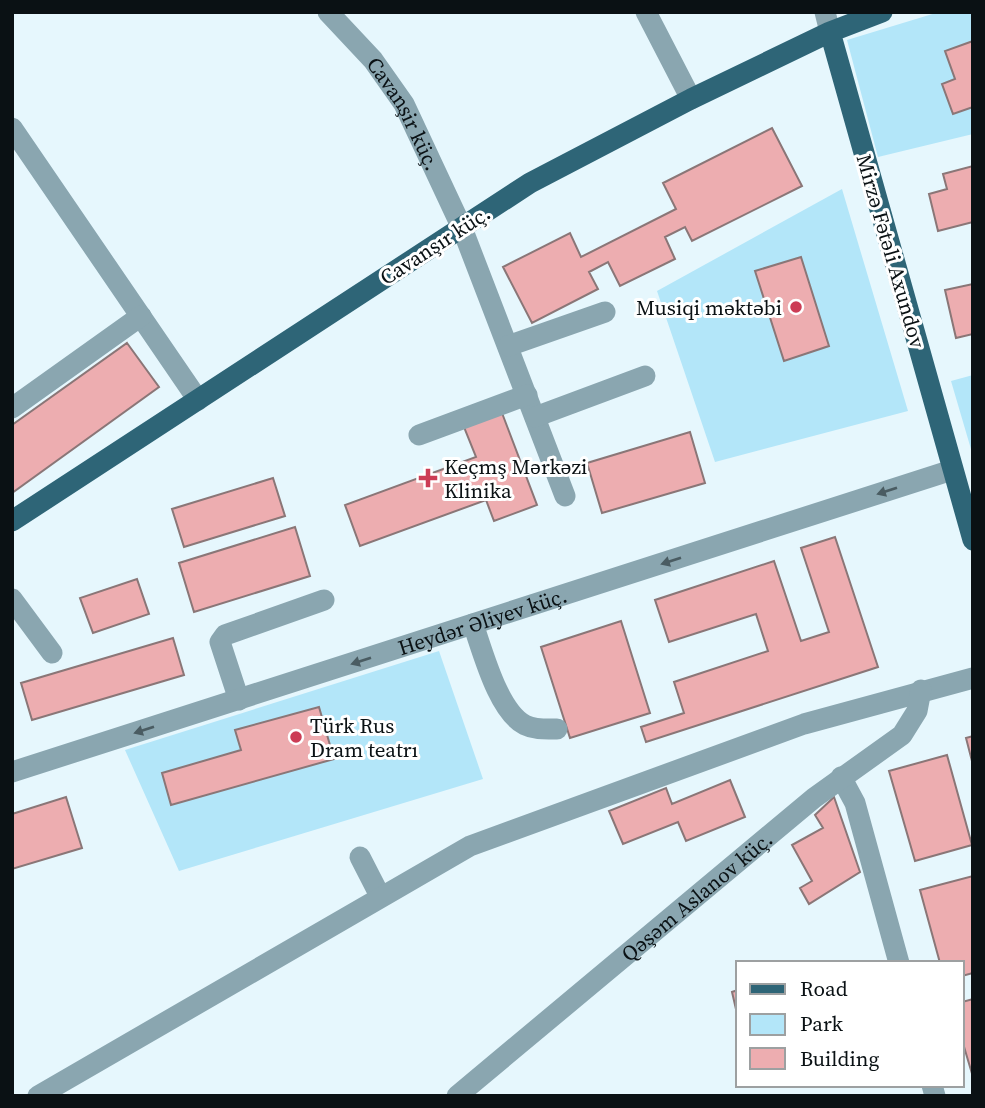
<svg xmlns="http://www.w3.org/2000/svg" width="985" height="1108" font-family="'Source Serif 4',serif">
<rect width="100%" height="100%" fill="#e6f7fd"/>
<!-- green -->
<path fill="#b3e6f9" d="M939 12H973V134L878 157 847 40Z
M842 189 908 411 715 462 657 291Z
M973 375V456L951 381Z
M439 651 483 779 179 871 125 750Z"/>
<!-- building -->
<path fill="#edadb0" stroke="#8a7677" stroke-width="2" d="M973 41V107L953 114 942 84 955 79 945 51Z
M772 128 802 186 692 241 685 227 665 237 675 259 620 286 608 262 589 272 598 289 532 323 503 267 570 233 581 257 676 209 663 183Z
M973 166V222L938 231 929 194 947 189 943 174Z
M801 257 829 346 784 361 755 271Z
M973 284V334L956 338 945 290Z
M127 343 159 387 12 493V425Z
M502 413 537 505 494 521 486 500 360 546 345 505 476 457 464 427Z
M690 432 705 483 602 513 587 463Z
M273 478 285 516 184 547 172 509Z
M295 527 310 576 194 612 179 563Z
M835 537 878 667 646 742 641 727 684 713 674 682 768 651 756 614 669 642 655 600 774 561 801 641 829 632 801 548Z
M137 579 149 614 93 633 80 598Z
M621 621 650 713 570 738 541 647Z
M173 638 184 675 32 720 21 683Z
M319 707 334 759 171 805 162 773 241 750 235 730Z
M973 736V765L966 738Z
M947 755 972 845 915 861 889 771Z
M730 780 745 817 686 841 678 822 623 844 609 811 666 788 672 804Z
M66 797 82 848 12 869V814Z
M834 797 860 872 809 904 800 888 812 881 792 845 823 828 815 815Z
M973 876V973L962 976V963H940L920 890Z
M738 990V1018L732 992Z
M973 999V1077L962 1040V1002Z"/>
<g fill="none" stroke-linecap="round" stroke-linejoin="round">
<!-- minor -->
<g stroke="#8aa6b0" stroke-width="21">
<path id="s1" d="M328 12 373 60 404 104 462 228 565 496"/>
<path d="M646 12 691 99"/>
<path d="M825 12 830 32"/>
<path d="M12 128 198 400"/>
<path d="M508 346 605 312"/>
<path d="M12 408 141 316"/>
<path d="M535 417 645 376"/>
<path d="M419 435 527 395"/>
<path d="M12 599 52 653"/>
<path d="M473 624C483 652 498 711 525 725 535 730 546 729 557 729"/>
<path d="M239 700 220 642 225 635 324 600"/>
<path id="s2" d="M12 772 952 470"/>
<path d="M841 777 855 803 899 963"/>
<path d="M360 857 380 896"/>
<path d="M932 1085 935 1096"/>
<path d="M38 1096 470 846 804 724 973 678"/>
<path id="s3" d="M457 1096 814 798 902 735 917 711 921 690"/>
</g>
<!-- major -->
<path stroke="#2e6577" stroke-width="21" d="M830 32 973 540
M12 521 530 183 691 99 830 32 882 12"/>
</g>
<!-- one-way arrows -->
<defs><path id="oneway-solid" d="M-6-.8H1V-3.2L6.5 0L1 3.2V.8H-6Z" transform="scale(1.75)"/></defs>
<g fill="#4a5c62">
<use href="#oneway-solid" transform="translate(887 491) rotate(162)"/>
<use href="#oneway-solid" transform="translate(671 561) rotate(162)"/>
<use href="#oneway-solid" transform="translate(361 661) rotate(162)"/>
<use href="#oneway-solid" transform="translate(144 730) rotate(162)"/>
</g>
<!-- markers -->
<g fill="#cc3c55" stroke="#fff" stroke-width="2.5">
<circle cx="796" cy="307" r="7"/>
<path d="M424.5 467.5h7v7h7v7h-7v7h-7v-7h-7v-7h7z"/>
<circle cx="296" cy="737" r="7"/>
</g>
<g text-anchor="middle" dominant-baseline="central" stroke-width="6" stroke-linejoin="round" paint-order="stroke">
<!-- street labels -->
<g font-size="21" fill="#0a1114" stroke="#fff">
<text stroke="none"><textPath href="#s1" startOffset="128">Cavanşir küç.</textPath></text>
<text transform="translate(435 245) rotate(-33)">Cavanşır küç.</text>
<text transform="translate(891 251) rotate(74)">Mirzə Fətəli Axundov</text>
<text stroke="none"><textPath href="#s2" startOffset="494">Heydər Əliyev küç.</textPath></text>
<text stroke="none"><textPath href="#s3" startOffset="312">Qəşəm Aslanov küç.</textPath></text>
</g>
<!-- poi labels -->
<g font-size="21" fill="#0a1114" stroke="#fff" text-anchor="start">
<text x="782" y="307" text-anchor="end">Musiqi məktəbi</text>
<text x="444" y="466">Keçmş Mərkəzi<tspan x="444" dy="24">Klinika</tspan></text>
<text x="310" y="725">Türk Rus<tspan x="310" dy="24">Dram teatrı</tspan></text>
</g>
</g>
<!-- border -->
<rect width="985" height="1108" fill="none" stroke="#0a1114" stroke-width="28"/>
<!-- legend -->
<rect x="736" y="961" width="228" height="126" fill="#ffffff" stroke="#9da0a1" stroke-width="2"/>
<rect x="750" y="984" width="35" height="10" fill="#2e6577" stroke="#9da0a1" stroke-width="2"/>
<text x="800" y="996" font-size="21" fill="#0a1114">Road</text>
<rect x="750" y="1014" width="35" height="21" fill="#b3e6f9" stroke="#9da0a1" stroke-width="2"/>
<text x="800" y="1031" font-size="21" fill="#0a1114">Park</text>
<rect x="750" y="1048" width="35" height="21" fill="#edadb0" stroke="#9da0a1" stroke-width="2"/>
<text x="800" y="1066" font-size="21" fill="#0a1114">Building</text>
</svg>
